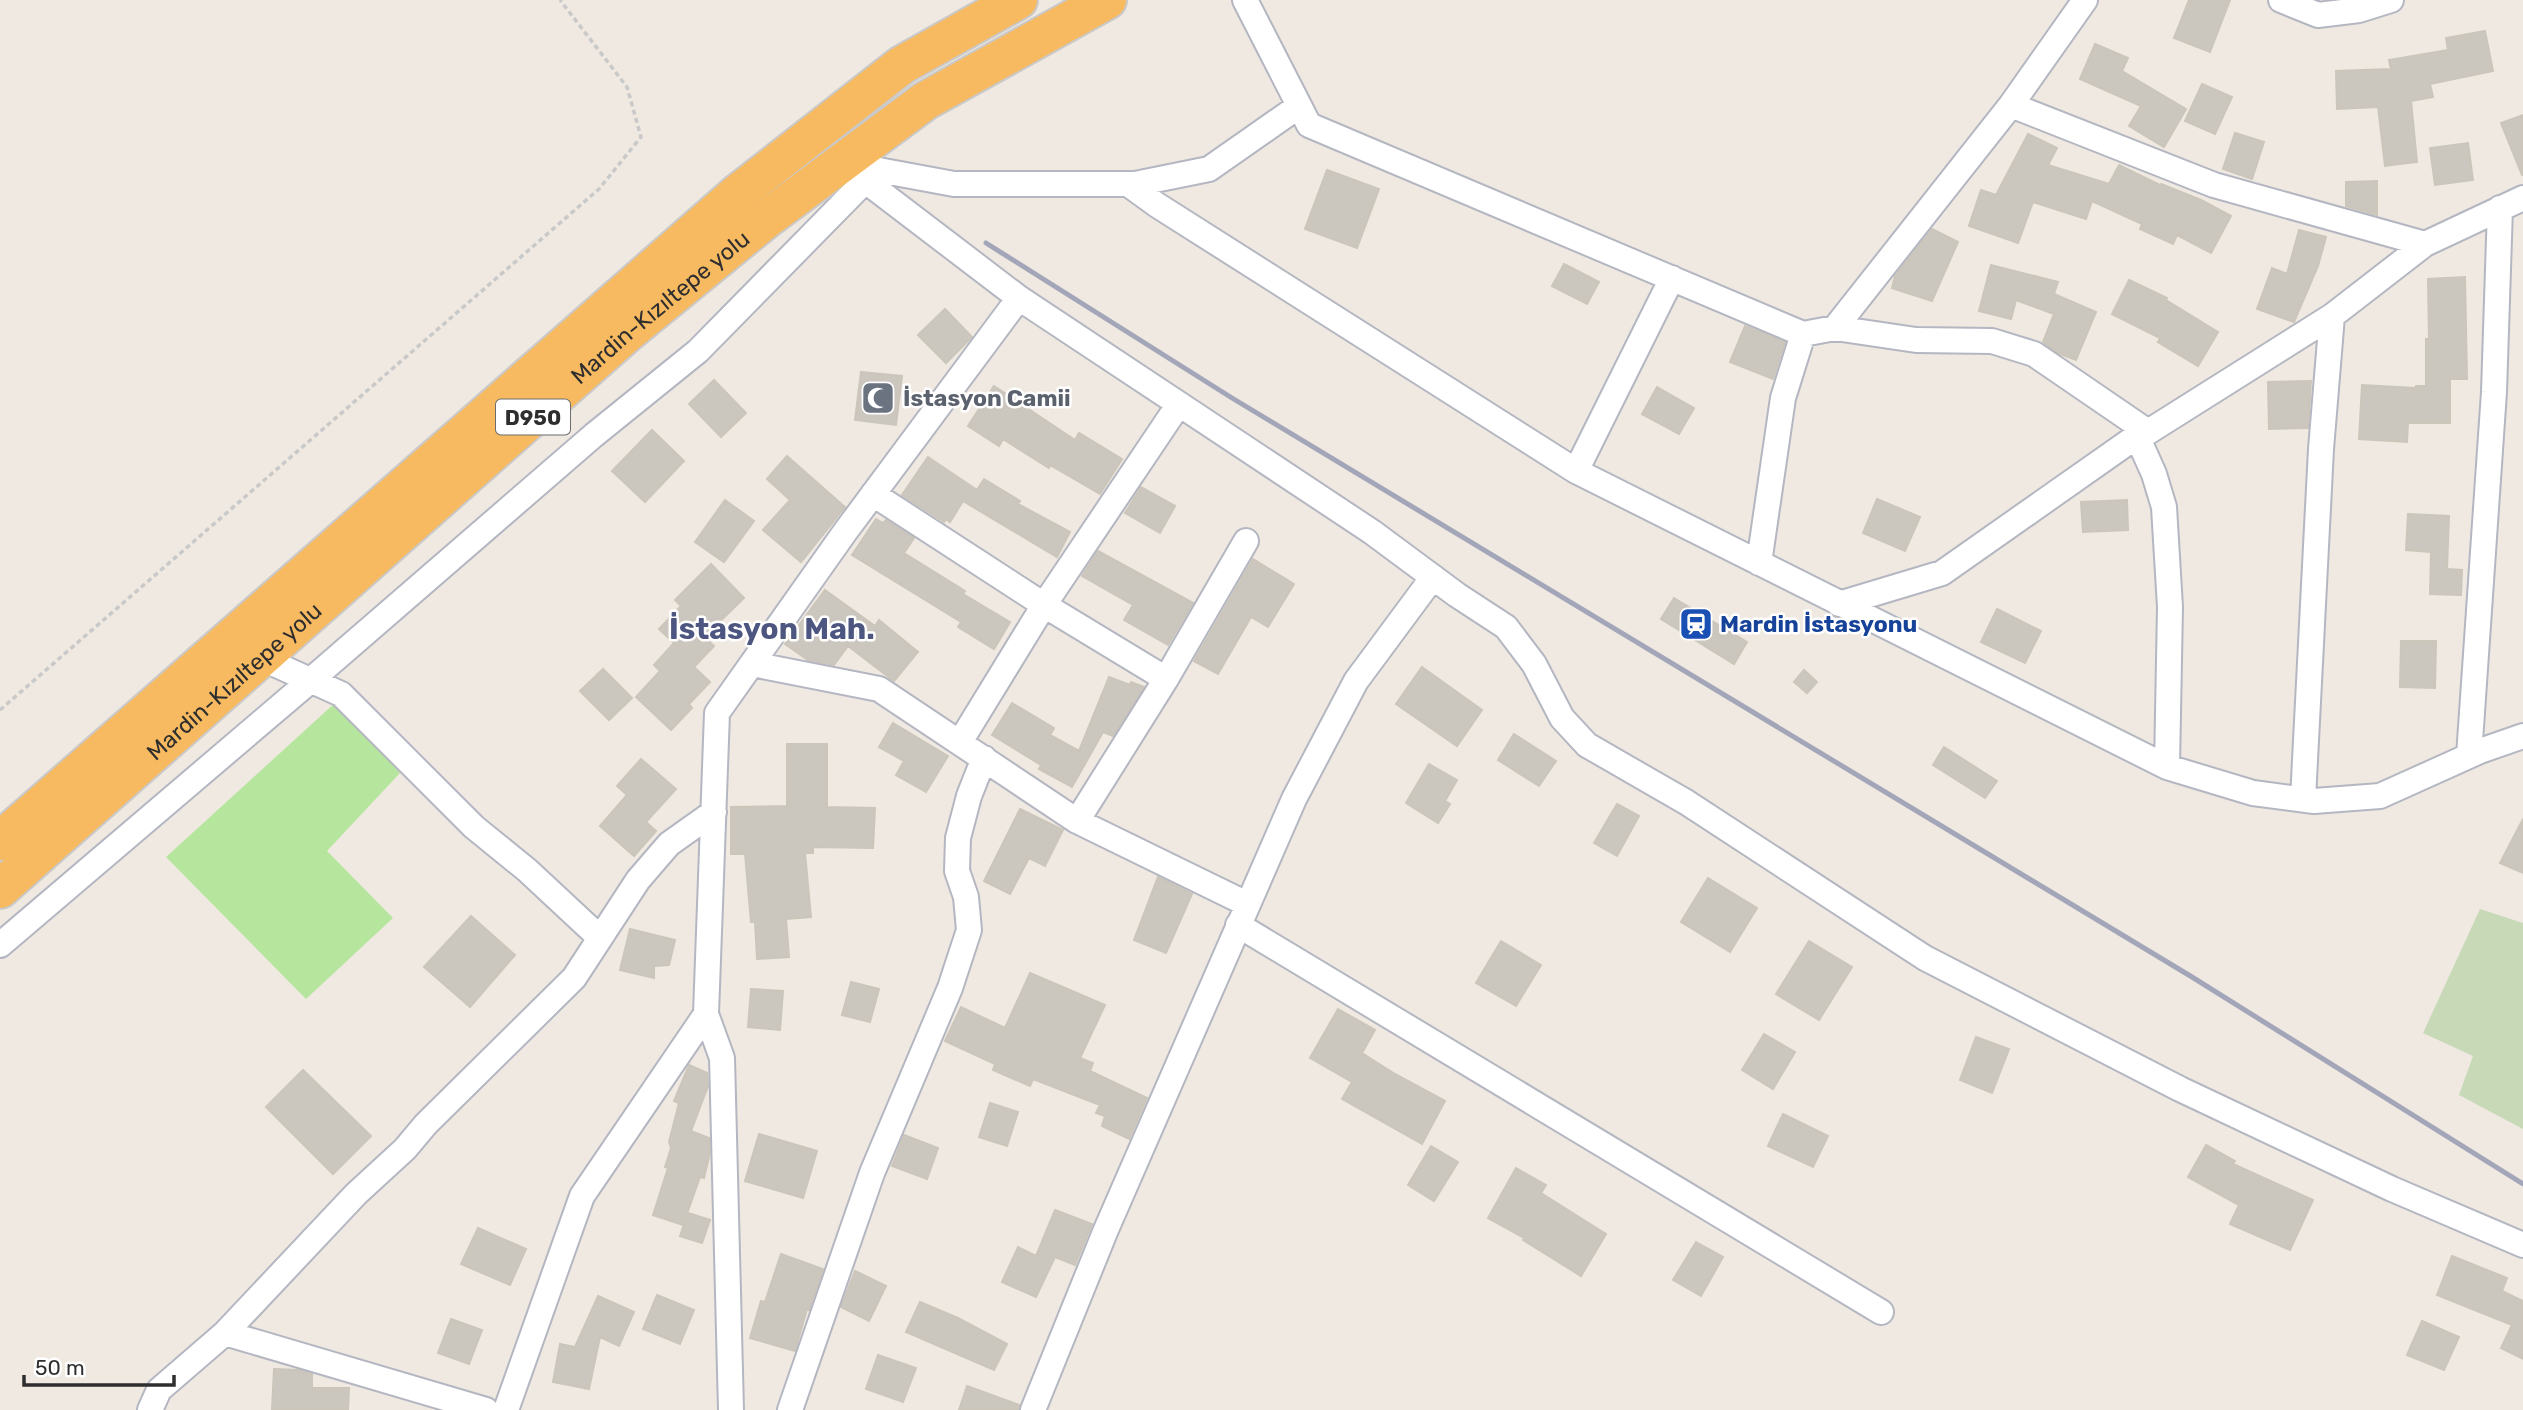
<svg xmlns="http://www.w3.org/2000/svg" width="2523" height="1410" font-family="Rubik,sans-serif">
<rect width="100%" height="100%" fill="#efe9e1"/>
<!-- green -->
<path fill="#b6e59e" d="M336 702 400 773 327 851 393 918 306 999 166 857Z"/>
<!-- cemetery -->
<path fill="#c8d9b8" d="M2480 909 2523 923V1129L2459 1095 2473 1056 2423 1033Z"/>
<!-- building -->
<path fill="#cbc7bf" stroke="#cbc5ba" stroke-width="2" d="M2189 0H2230L2210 52 2174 38Z
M2485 31 2493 71 2430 84 2433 97 2411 101 2417 162 2385 166 2378 107 2337 109 2336 71 2391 69 2389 60 2448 50 2446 38Z
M2095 44 2128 58 2122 71 2186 109 2164 147 2129 126 2141 106 2080 79Z
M2202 84 2232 97 2215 134 2185 121Z
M2523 115V175H2522L2501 123Z
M2235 133 2264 142 2252 179 2223 169Z
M2028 134 2057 148 2048 165 2109 184 2119 165 2160 185 2161 184 2201 200 2231 216 2211 253 2177 235 2173 244 2140 229 2142 224 2092 201 2086 219 2033 202 2018 243 1969 226 1981 190 1996 195Z
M2468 143 2473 180 2435 185 2430 148Z
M1327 170 1379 189 1357 248 1305 229Z
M2377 181V215L2346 206V182Z
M1932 229 1958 242 1932 301 1892 288 1895 276Z
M2299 230 2326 237 2318 266 2294 322 2257 309 2272 268 2287 274Z
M1564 264 1599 282 1587 304 1552 286Z
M1991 265 2058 282 2054 294 2096 312 2076 360 2058 353 2043 342 2054 314 2016 300 2011 319 1979 311Z
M2465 277 2467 379H2450V423H2408L2407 442 2359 439 2362 385 2416 388V386H2426V339H2429L2428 279Z
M2129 280 2167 298 2166 300 2218 332 2198 366 2158 342 2160 338 2112 314Z
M945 309 972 337 946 363 918 335Z
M1745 326 1785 342 1773 379 1730 362Z
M861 372 902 376 896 425 855 420Z
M714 380 746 413 721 437 689 404Z
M2311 381 2308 428 2269 429 2268 382Z
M994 386 1075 440 1079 433 1122 459 1100 494 1050 465 1049 468 1003 439 999 446 968 426Z
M1657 387 1694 408 1679 434 1642 414Z
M652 430 684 461 645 502 612 471Z
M787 456 845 507 801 562 763 530 790 500 767 479Z
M928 457 977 490 984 479 1020 501 1018 504 1070 532 1057 557 963 501 950 522 946 519 944 522 902 495Z
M1141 487 1175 506 1160 533 1125 513Z
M1877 499 1920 517 1905 551 1863 533Z
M725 500 754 521 724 562 695 542Z
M2127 500 2128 530 2083 532 2081 502Z
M2408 514 2449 516 2447 569 2462 570 2461 595 2430 594 2431 552 2406 550Z
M876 519 883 523 886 520 914 538 904 553 965 591 963 594 1010 622 994 649 958 627 961 622 852 555Z
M1098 551 1193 603 1168 645 1124 620 1133 605 1082 576Z
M1253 559 1294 584 1268 627 1251 617 1218 674 1194 661Z
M711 564 744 598 704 637 714 646 694 667 710 682 689 704 692 708 671 730 636 697 660 671 654 665 674 643 659 629 681 606 675 600Z
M825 590 875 626 879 620 918 652 894 681 848 646 834 665 808 660 785 644Z
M1674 598 1747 642 1734 664 1661 619Z
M1997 609 2041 631 2025 663 1981 642Z
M2401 641H2436L2435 688 2400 687Z
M1422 667 1482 710 1457 746 1396 704Z
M603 669 632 698 609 720 580 691Z
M1804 670 1817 682 1807 693 1794 682Z
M1109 677 1130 685 1131 682 1144 687 1113 736 1103 732 1072 787 1039 769 1041 765 992 735 1012 703 1054 728 1050 735 1079 751Z
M893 723 948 756 926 792 896 775 904 761 879 747Z
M1514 734 1556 761 1539 786 1498 760Z
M787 744H827V807L875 808 873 848 813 847V853H805L811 917 786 919 789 957 757 959 755 922H751L745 854H731V807L787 806Z
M1944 747 1997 781 1985 798 1933 765Z
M641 759 676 789 646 822 656 831 634 856 600 826 627 795 617 786Z
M1429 764 1457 780 1445 801 1450 804 1438 823 1406 803Z
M1617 804 1639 816 1617 856 1594 843Z
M1020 809 1063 830 1045 866 1029 858 1010 894 984 881Z
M2523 819V873L2500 863Z
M1158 877 1192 894 1166 953 1134 940Z
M1708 878 1757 908 1730 952 1681 922Z
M471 916 515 955 470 1007 424 967Z
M630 929 675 940 669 965 654 966V978L620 970Z
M1501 941 1541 965 1516 1006 1476 983Z
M1809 941 1852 967 1819 1020 1776 994Z
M1030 973 1105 1005 1080 1058 1093 1063 1090 1071 1147 1098 1129 1139 1102 1126 1105 1116 1096 1113 1100 1105 1033 1079 1030 1086 993 1070 995 1064 945 1041 961 1007 1005 1028Z
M851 982 879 989 870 1022 842 1015Z
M751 989 783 991 780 1030 748 1027Z
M1338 1009 1375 1030 1362 1053 1395 1074 1445 1101 1422 1144 1342 1099 1352 1082 1310 1058Z
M1764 1034 1795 1052 1773 1089 1742 1070Z
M1976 1037 2009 1049 1992 1093 1960 1080Z
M689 1065 707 1073 708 1086 691 1131 709 1138 710 1153 704 1178 700 1177 683 1225 653 1215 668 1168 665 1167 671 1148 669 1142 679 1103 674 1101Z
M303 1070 371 1136 333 1174 266 1107Z
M990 1103 1018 1112 1007 1146 979 1137Z
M1783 1114 1828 1136 1813 1167 1768 1146Z
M759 1134 817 1151 803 1198 745 1181Z
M904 1135 938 1148 927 1179 892 1166Z
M2206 1145 2235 1161 2233 1164 2313 1200 2290 1250 2230 1224 2239 1205 2188 1177Z
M1431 1146 1458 1162 1434 1201 1408 1185Z
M1516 1168 1546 1185 1541 1193 1606 1234 1581 1276 1523 1240 1524 1238 1488 1218Z
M1055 1210 1092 1224 1075 1265 1055 1257 1036 1297 1002 1282 1018 1247 1036 1256Z
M688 1213 710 1220 702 1243 680 1236Z
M478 1228 526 1249 510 1285 461 1264Z
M1696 1242 1723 1257 1701 1296 1673 1280Z
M781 1254 823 1269 809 1310 807 1309 795 1351 750 1338 761 1301 765 1302Z
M2452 1256 2507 1278 2502 1291 2523 1301V1359L2501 1348 2512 1325 2437 1295Z
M855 1271 886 1286 869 1321 841 1307Z
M657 1295 694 1310 680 1344 643 1329Z
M598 1296 634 1312 619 1346 600 1337 589 1389 553 1382 560 1344 575 1347Z
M920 1302 958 1318 1007 1344 994 1370 906 1332Z
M451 1319 482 1330 469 1364 438 1353Z
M2422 1321 2459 1337 2444 1370 2407 1355Z
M878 1355 916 1368 903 1402 866 1389Z
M274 1369 299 1370 312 1374V1388H349L348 1410H272Z
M967 1386 1019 1405 1018 1410H959Z"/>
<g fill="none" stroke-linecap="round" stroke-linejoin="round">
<defs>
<path id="minor" d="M1245 0 1309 125 1803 334 1835 328 2011 105 2085 0
M2281 0 2318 15 2359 10 2391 0
M2011 105 2214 185 2425 244
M842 163 1019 298 1372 532 1457 595 1506 627 1534 664 1562 718 1587 745 1686 802 1925 958 2180 1089 2392 1189 2523 1245
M846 164 954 184H1135L1209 169 1299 106
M1128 184 1157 205 1576 471 2167 767 2253 793 2314 801 2380 796 2480 751 2523 736
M1835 328 1916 340 1992 341 2034 354 2148 432 2332 316 2425 244 2523 198
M2137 436 2154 474 2164 507 2170 607 2167 767
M1576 471 1672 278
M873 494 1044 605 1166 679
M1759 563 1783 398 1803 334
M1839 604 1942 573 2137 436 2148 432
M261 658 341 694 474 827 527 870 600 938
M752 664 879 689 1077 821 1247 904
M960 742 1044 605 1179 404
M2469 756 2494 392 2500 208
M2303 799 2321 449 2332 316
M1077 821 1166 679 1246 541
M1238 925 1881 1312
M0 945 311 680 594 435 698 351 865 181
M706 1014 722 1058 731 1410
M225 1333 486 1410
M150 1410 159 1390 225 1333 356 1194 405 1149 426 1124 574 978 638 880 669 844 714 812
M506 1410 582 1196 706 1014 717 713 845 532 1019 298
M790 1410 872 1173 950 988 969 930 966 897 957 871 958 838 969 796 984 758
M1033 1410 1105 1232 1294 799 1356 681 1433 577"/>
<g id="trunk">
<path d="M0 841 737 194 902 65 1018 0"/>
<path id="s1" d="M0 889 627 333 765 220 925 101 1107 0"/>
</g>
</defs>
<!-- minor casing -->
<use href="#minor" stroke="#b4b7c1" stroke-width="28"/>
<!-- trunk casing -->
<use href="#trunk" stroke="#c9c9c9" stroke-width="42"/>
<!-- path -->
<path stroke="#c9c9c9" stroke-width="3.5" stroke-dasharray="5 3.5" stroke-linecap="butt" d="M0 710 599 189 641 137 627 87 560 0"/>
<!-- minor -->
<use href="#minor" stroke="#fff" stroke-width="24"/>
<!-- trunk -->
<use href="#trunk" stroke="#f8ba60" stroke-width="38"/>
<!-- rail -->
<path stroke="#a3a6b8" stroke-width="5" d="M986 243 1232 398 2192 977 2523 1184"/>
</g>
<!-- icons -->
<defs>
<symbol id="mosque-square" viewBox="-11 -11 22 22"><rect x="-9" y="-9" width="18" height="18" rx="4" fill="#6b7280" stroke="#fff"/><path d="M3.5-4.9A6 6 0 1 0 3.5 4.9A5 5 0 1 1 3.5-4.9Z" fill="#fff"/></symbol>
<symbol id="station-square" viewBox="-11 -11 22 22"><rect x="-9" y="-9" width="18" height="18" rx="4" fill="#1a4fb4" stroke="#fff"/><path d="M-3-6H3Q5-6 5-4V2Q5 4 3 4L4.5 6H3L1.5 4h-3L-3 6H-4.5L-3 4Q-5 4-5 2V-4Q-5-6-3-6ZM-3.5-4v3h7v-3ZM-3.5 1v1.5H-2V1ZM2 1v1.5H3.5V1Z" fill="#fff"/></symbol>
</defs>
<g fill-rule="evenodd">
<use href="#mosque-square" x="859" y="379" width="38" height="38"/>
<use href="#station-square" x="1677" y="605" width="38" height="38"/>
</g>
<g text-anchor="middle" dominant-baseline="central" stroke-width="5" stroke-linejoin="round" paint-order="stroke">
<!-- shield labels -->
<rect fill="#fff" stroke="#6d6d6d" stroke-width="2" x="496" y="399.5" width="74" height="35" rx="5"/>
<g font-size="21" font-weight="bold" fill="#2e2e2e">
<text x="533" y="417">D950</text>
</g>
<!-- street labels -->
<g font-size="23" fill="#2e2e2e" stroke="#fff">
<text stroke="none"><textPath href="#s1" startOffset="880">Mardin-Kızıltepe yolu</textPath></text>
<text stroke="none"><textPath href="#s1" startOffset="313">Mardin-Kızıltepe yolu</textPath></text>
</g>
<!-- worship labels -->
<g font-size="23" font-weight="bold" fill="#5b616d" stroke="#fff" text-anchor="start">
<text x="903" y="398">İstasyon Camii</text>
</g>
<!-- transit labels -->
<g font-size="23" font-weight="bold" fill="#164399" stroke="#fff" text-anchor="start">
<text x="1720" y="624">Mardin İstasyonu</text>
</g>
<!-- district labels -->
<g font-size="30" font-weight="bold" fill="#4d5680" stroke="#fff">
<text x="772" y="629">İstasyon Mah.</text>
</g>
</g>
<!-- scale -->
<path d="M24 1375v10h150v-10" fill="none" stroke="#2e2e2e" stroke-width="3.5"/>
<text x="35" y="1375" font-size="21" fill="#2e2e2e" stroke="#ffffff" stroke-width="5" paint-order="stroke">50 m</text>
</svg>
